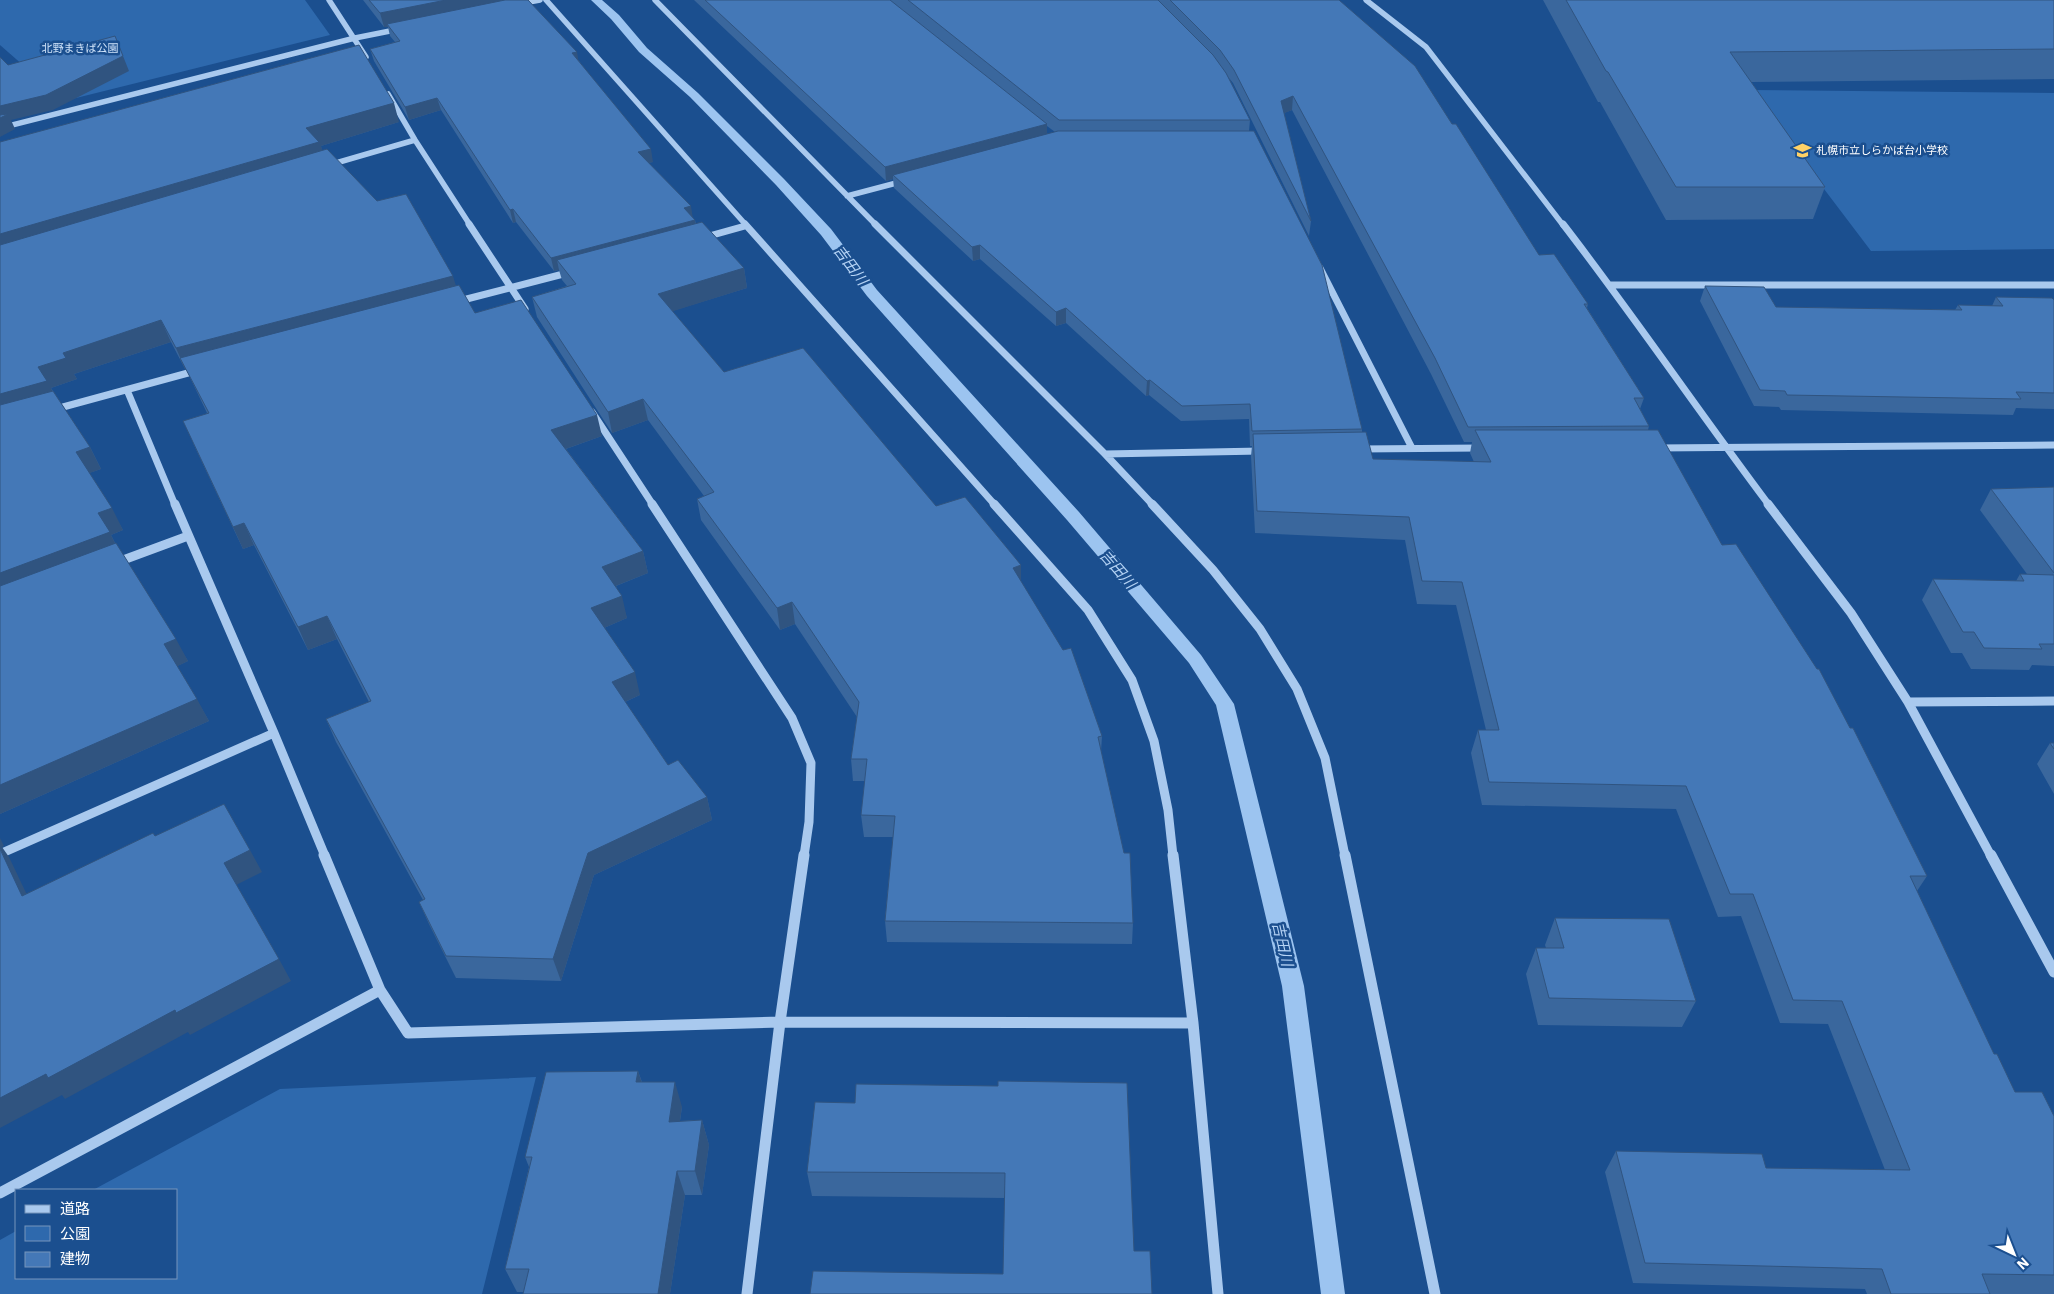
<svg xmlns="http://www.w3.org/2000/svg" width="2054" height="1294" font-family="'IBM Plex Sans','Noto Sans JP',sans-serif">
<rect width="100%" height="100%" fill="#1b4f8f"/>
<!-- green -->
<path fill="#2e69ad" d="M0 0H305L330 35 64 101 0 45Z
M1749 90 2054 93V249L1871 251Z
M536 1077 482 1294H0V1240L16 1231V1278H176V1190H93L280 1089Z"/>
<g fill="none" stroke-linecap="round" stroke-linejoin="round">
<!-- stream -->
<path fill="#9cc4f0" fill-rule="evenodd" d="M591 0H602L619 15 647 48 698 93 784 179 831 229 877 290 1079 512 1201 655 1234 704 1304 986 1345 1294H1321L1282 986 1216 705 1189 663 1067 520 867 296 821 235 776 185 690 97 639 52 611 19Z"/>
<!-- minor-far3 -->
<path stroke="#a9c9ee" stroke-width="5.5" d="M329 0 366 57
M546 0 746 225
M655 0 876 225
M1366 0 1426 47 1563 225
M518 4 540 0
M388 94 415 140 470 225
M0 128 355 38 400 29
M329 165 415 140
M847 196 904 181"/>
<!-- minor-far2 -->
<path stroke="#a9c9ee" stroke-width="7" d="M469 224 525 309
M745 224 995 505
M875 224 1105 454 1153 505
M1563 224C1634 316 1699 412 1769 505
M702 238 745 226
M1320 268 1412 448
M1610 285H2054
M455 302 571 272
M127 390 175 505
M52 410 199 370
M592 412 653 505
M1657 448 2054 445
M1359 449 1481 448
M1105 454 1261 451"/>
<!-- minor-far1 -->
<path stroke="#a9c9ee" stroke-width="9" d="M175 504 274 733 325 856
M652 504 792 718 811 763 809 822 804 856
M994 504 1088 610 1132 680 1154 741 1168 810 1173 856
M1152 504 1213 570 1260 629 1297 689 1325 758 1345 856
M1768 504 1851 613 1908 702 1991 856
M115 563 188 536
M1908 702 2054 701
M0 854 274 733"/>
<!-- minor -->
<path stroke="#a9c9ee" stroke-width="11" d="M324 855 380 990
M1173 855 1193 1023 1218 1294
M1345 855 1435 1294
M1991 855 2054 972
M0 1193 380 990 408 1033 780 1022 1193 1023
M747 1294 780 1022 804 855"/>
</g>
<!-- wall -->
<path fill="#3a679d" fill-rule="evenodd" d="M363 0H528L579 61 653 162 648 163 695 220 696 224 744 268 747 288 672 311 724 372 936 506 1021 565V582L1102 736 1101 752 1133 923 1132 944 887 942 885 921 893 837H864L861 815 865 781H853L851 759 857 717 795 624 780 630 701 520 697 499 704 496 648 420 612 433 537 317 532 297 567 286 562 280 559 270 554 271 516 222 513 223 441 110 409 120 374 61 370 49 395 42 390 36 388 27H384Z
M694 0H1339L1452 124 1539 255 1588 304 1587 308 1644 398 1640 409 1649 426 1648 430 1722 545 1927 876 1917 891 1994 1054 2015 1092 2054 1116V1294H1867L1865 1289 1633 1283 1605 1172 1616 1151 1766 1168 1885 1170 1828 1024 1780 1023 1741 916 1718 917 1676 809 1482 805 1471 753 1478 730H1486L1456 605 1417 604 1405 540 1255 533 1251 456 1252 446H1250L1249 419 1181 421 1149 395 1146 396 1066 323 1056 326 980 259 973 261 894 188 893 179 886 181ZM1229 78 1233 83 1309 236 1311 221 1284 113 1292 110 1431 374 1464 442H1472L1470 453 1474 462 1373 459 1362 432V429L1249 131 1250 120ZM1047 126 1055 132 1047 134Z
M1543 0H2054V79L1751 82 1825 187 1813 219 1666 220 1600 102H1598Z
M399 122 321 146 322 151 456 286 475 313 602 436 566 449 643 551 648 573 616 586 627 618 604 628 640 695 625 702 668 765 707 797 712 820 594 875 561 981 456 978 429 924 419 902 423 900 336 742 326 719 369 702 337 639 308 650 254 545 243 549 193 443 207 413 186 369H185L171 342 74 374 77 379 51 388 90 447 101 469 89 473 123 530 111 535 115 543 188 661 177 666 209 721 0 814V142Z
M1705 286 1776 307 1955 310 1958 305 1992 306 1996 297 2054 300V409L2016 408 2013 415 1781 410 1779 407 1754 406 1700 301Z
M2054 487V666L2032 665 2029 670 1971 669 1962 653H1951L1922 600 1933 579 2016 581 2020 574H2027L1980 510 1991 489Z
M2050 743H2054V794L2037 764Z
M1555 918 1696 1001 1682 1027 1538 1025 1526 974 1536 948H1546L1545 945Z
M638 1071 642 1082 682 1107 680 1121 702 1120 709 1145 702 1195H685L670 1294H523L524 1292H517L505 1269 529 1167 525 1157Z
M856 1084 1134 1251 1003 1274 1005 1198 812 1196 807 1172 855 1103Z"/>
<!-- shaded-wall -->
<path fill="#305480" d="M446 0H517L387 24 388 27H384L380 13Z
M115 36 129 71 53 110 11 120 15 129 0 137V106Z
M577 52 579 64 572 53Z
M1293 96 1292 110 1280 115 1281 101Z
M437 98 441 110 409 120 405 107Z
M394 103 399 122 321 146 326 162 0 257V234L306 128Z
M1047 124V138L893 175V179L886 181 885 167Z
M651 149 653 162 640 165 638 152Z
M691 206 693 219 684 208Z
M513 209 516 222 513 223 510 210Z
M695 220 697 233 557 260 559 270 554 271 551 258Z
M980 245V259L973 261 972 247Z
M744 268 747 288 661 315 658 294Z
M453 276 459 296 180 358 186 369H185L176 348Z
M1066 308V323L1056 326V312Z
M161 320 171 342 74 374 77 379 51 388 58 403 0 418V394L38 367 63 353Z
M1150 380 1149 395 1146 396 1147 381Z
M643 399 648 420 612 433 608 412Z
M597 415 602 436 557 452 551 430Z
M90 447 101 469 87 474 76 452Z
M112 508 123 530 111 535 121 555 0 600V573L98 513Z
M244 523 254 545 243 549 233 527Z
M643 551 648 573 608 589 602 567Z
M1021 565V586L1013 568Z
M622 596 627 618 597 631 591 608Z
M792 602 795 624 780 630 777 608Z
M327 616 337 639 308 650 298 627Z
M176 639 188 661 176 667 164 644Z
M635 672 640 695 618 705 612 682Z
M197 699 209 721 0 814V785Z
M707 797 712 820 594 875 561 981 553 959 588 853Z
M0 838 4 846 2 847 9 857 38 918 22 896 0 849Z
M250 850 262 872 236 885 224 863Z
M279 959 291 981 190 1035 188 1032 65 1099 62 1095 0 1128V1098L46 1074Z
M638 1071 646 1096 636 1082Z
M675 1082 682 1107 676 1147 669 1122Z
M702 1120 709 1145 702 1195 695 1171Z
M677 1171 685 1195 670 1294H658Z"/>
<!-- building -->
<path fill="#4478b7" stroke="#305480" d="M369 0H446L380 13Z
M505 0H528L577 52 572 53 651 149 638 152 691 206 684 208 695 220 551 258 513 209 510 210 437 98 405 107 370 49 400 41 387 24Z
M705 0H890L1047 124 885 167Z
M908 0H1158L1213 55 1226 73 1250 120H1059Z
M1170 0H1339L1415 66 1452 124H1456L1539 255 1554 254 1588 304H1584L1644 398H1634L1649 426 1468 427 1435 358 1293 96 1281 101 1311 221 1234 70 1220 50Z
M1566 0H2054V49L1730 52 1825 187H1676L1608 72 1606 71Z
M115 36 123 56 46 95 0 106V57L8 65Z
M359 45 394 103 306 128 319 142 0 234V142Z
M8 114 0 118V115Z
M1058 131H1254L1322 265 1362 429 1252 431 1250 404 1182 406 1150 380 1147 381 1066 308 1056 312 980 245 972 247 893 175Z
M327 149 377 201 406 194 453 276 176 348 161 320 63 353 66 358 38 367 47 381 0 394V245Z
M702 222 744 268 658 294 724 372 803 348 936 506 965 497 1021 565 1013 568 1063 650 1071 648 1102 736 1098 737 1124 853H1130L1133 923 885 921 895 816 861 815 867 759H851L859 702 792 602 777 608 697 499 714 492 643 399 608 412 532 297 576 284 557 260Z
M459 285 475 313 521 300 597 415 551 430 643 551 602 567 622 596 591 608 635 672 612 682 668 765 678 760 707 797 588 853 553 959 446 956 419 902 425 899 326 719 371 701 327 616 298 627 244 523 233 527 183 421 209 413 180 358Z
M1705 286 1764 287 1776 307 1962 310 1958 305 2003 306 1996 297 2052 298 2054 300V393L2016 392 2021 399 1787 395 1785 391 1760 390Z
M53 391 90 447 76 452 112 508 98 513 110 532 0 573V405Z
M1475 430H1658L1722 545 1736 544 1817 669H1819L1850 728H1853L1927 876H1910L1994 1054H1997L2015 1092H2042L2054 1116V1275L1982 1274 1990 1294H1891L1882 1269 1645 1263 1616 1151 1762 1154 1766 1168 1910 1170 1842 1001 1793 1000 1753 894H1730L1686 786 1489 782 1478 730H1499L1462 582 1422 581 1409 517 1257 511 1253 434 1366 432 1373 459 1491 462Z
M2054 487V573L1991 489Z
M116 543 176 639 164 644 197 699 0 785V586Z
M2020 574 2054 575V644H2039L2042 649 1984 648 1974 632H1963L1933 579 2024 581Z
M2050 743H2054V749Z
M224 804 250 850 224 863 279 959 176 1013 175 1010 48 1078 46 1074 0 1098V849L22 896 153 833 155 836Z
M1555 918 1669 919 1696 1001 1549 998 1536 948H1564Z
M638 1071 636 1082H675L669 1122 702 1120 695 1171H677L658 1294H523L529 1269H505L532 1157H525L546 1072Z
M998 1081 1127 1083 1134 1251H1150L1152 1294H810L813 1271 1003 1274 1005 1173 807 1172 815 1102 855 1103 856 1084 998 1086Z"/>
<!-- icons -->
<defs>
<symbol id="school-bare" viewBox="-9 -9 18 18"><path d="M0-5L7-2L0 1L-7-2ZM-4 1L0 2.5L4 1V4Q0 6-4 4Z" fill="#ffd166" stroke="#1b4f8f" stroke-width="2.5" paint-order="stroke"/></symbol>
</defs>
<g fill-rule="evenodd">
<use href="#school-bare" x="1790" y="138" width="25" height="25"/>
</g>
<g text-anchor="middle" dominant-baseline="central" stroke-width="5" stroke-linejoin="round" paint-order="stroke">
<!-- far-park labels -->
<g font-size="11" fill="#cfe3fa" stroke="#1b4f8f">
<text x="80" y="48">北野まきば公園</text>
</g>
<!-- far-poi labels -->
<g font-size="11" fill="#fff" stroke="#1b4f8f" text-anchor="start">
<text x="1816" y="150">札幌市立しらかば台小学校</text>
</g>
<!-- water labels -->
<g font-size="15" font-style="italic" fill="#b5d3f5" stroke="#1b4f8f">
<text transform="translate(851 265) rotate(53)">吉田川</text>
<text transform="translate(1118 569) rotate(49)">吉田川</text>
<text transform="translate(1283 944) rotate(77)">吉田川</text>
</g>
</g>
<!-- legend -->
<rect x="15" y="1189" width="162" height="90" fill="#1b4f8f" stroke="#7695bc"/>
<rect x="25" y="1205" width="25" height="8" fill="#a9c9ee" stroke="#7695bc"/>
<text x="60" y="1214" font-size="15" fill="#ffffff">道路</text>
<rect x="25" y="1226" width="25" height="15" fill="#2e69ad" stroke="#7695bc"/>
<text x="60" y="1239" font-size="15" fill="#ffffff">公園</text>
<rect x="25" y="1252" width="25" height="15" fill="#4478b7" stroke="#7695bc"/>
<text x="60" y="1264" font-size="15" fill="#ffffff">建物</text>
<!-- north arrow -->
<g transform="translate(2014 1254) rotate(137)" stroke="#1b4f8f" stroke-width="4" paint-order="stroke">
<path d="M0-4L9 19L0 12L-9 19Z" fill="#ffffff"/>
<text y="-8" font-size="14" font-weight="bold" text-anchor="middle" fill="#ffffff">N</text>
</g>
</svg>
